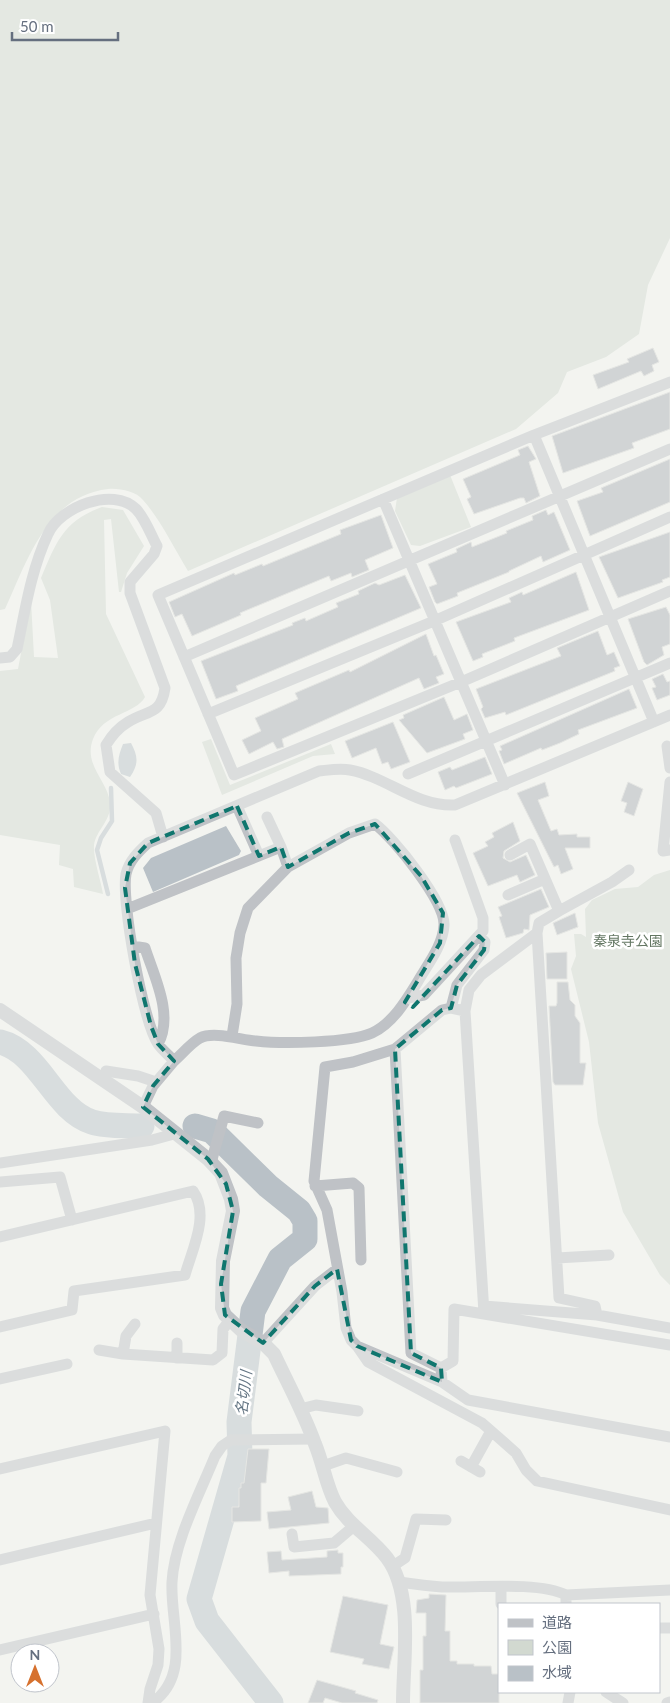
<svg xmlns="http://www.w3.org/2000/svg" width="670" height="1703" font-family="Lato,'Noto Sans JP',sans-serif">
<rect width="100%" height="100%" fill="#f3f4f0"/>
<!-- green -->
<path fill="#d2d9d0" d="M0 0H670V238L648 285 639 334 606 357 567 372 558 393 516 429 188 571C174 548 160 519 143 500 136 491 119 488 108 489 47 496 27 561 5 609L0 610Z
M450 475 471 527 420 546 411 545 395 511 397 498Z
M102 507 123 510 144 546 127 573 121 592H119L111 519 104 520 106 614 145 697C136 714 103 713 93 739 83 765 108 781 110 803 112 820 96 830 94 845 93 858 101 881 103 894L74 887 73 869 59 865 60 845 0 835V671L18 669 31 601 34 657 58 658 50 600 41 578C56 543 63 521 102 507Z
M211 739 230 785 331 744 335 754 313 756 222 795 202 742Z
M670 870V1285L660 1275 623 1212 598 1123 589 1042 571 969 576 956 574 934H581L586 937 585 909 592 900 615 889 638 887 654 875Z"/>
<!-- water -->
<path fill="#b9c1c7" d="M131 743C138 756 139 764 130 777L121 774C116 763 119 754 123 744Z
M226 826 241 851 239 855 153 892 143 868 151 858Z"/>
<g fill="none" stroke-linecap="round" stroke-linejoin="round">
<!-- stream -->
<path stroke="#b9c1c7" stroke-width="4.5" d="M108 894 97 850 101 838 112 821 111 788"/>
<!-- river -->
<path stroke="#b9c1c7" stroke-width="25" d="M0 1042C40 1052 54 1110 92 1122 107 1127 127 1125 142 1126
M195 1126 212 1131 268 1186 299 1211 305 1221V1239L280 1259 253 1311 239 1422 240 1456 199 1599 207 1621 271 1703"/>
</g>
<!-- building -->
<path fill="#a8adb4" stroke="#d5d5d3" d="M653 348 659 362 652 365 654 371 644 376 641 371 598 389 593 375 629 362 627 359Z
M670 392V429L632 443 634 448 563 473 552 436Z
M528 446 536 459 529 462 540 496 526 503 524 498H520L474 514 467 499 471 497 463 479 520 455 518 450Z
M670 459V502L590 536 577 501 603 492 601 488Z
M546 510 548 515 554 512 570 550 543 562 541 556 509 571V572L457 593 458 596 437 604 435 602 429 587 437 584 428 564 457 552 456 549 471 542 472 547 507 533 506 531 533 520 532 516Z
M381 515 393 548 365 560 369 570 352 577 351 573 331 581 329 576 240 613 241 615 192 636 182 614 175 617 169 602 234 573 235 575 262 564 263 566 341 534 340 530Z
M670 532V577L662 580 663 582 618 598 599 557Z
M576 572 589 610 514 638 515 641 482 654 483 657 473 661 456 622 511 602 509 598 522 592 523 595Z
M405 575 421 608 236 686 238 691 216 699 201 661 293 625 292 623 305 618 306 621 338 607 336 603 359 594 358 591 375 583 379 585Z
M666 607 670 615V644L662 647 664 655 647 665 644 662 628 619Z
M598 631 607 655 614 652 620 666 614 668 615 671 506 715 505 712 485 718 481 709 483 707 476 689 561 656 557 648Z
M426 634 434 656 436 655 444 674 436 677 439 683 424 689 419 678 282 739 284 747 277 749 273 742 249 754 242 740 261 731 255 718 298 699 295 693 349 670 350 672Z
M663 674 667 682 670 681V695L657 700 652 688 656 687 652 679Z
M629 689 637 708 578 730 579 734 560 743 542 750 541 748 504 764 499 751 502 750 500 746Z
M444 697 454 720 467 714 473 730 463 734 465 739 427 753 399 720 404 718 403 715Z
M393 722 410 762 391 769 388 762 382 764 376 748 352 758 345 741Z
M485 757 492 774 456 788 454 786 445 790 438 772 450 767 452 770Z
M545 782 549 796 538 800 551 831 557 829 559 835 577 834V837H590V848H565L573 869 561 874 558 865 554 867 517 793Z
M628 782 643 789 634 816 624 812 627 803 621 801Z
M513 822 520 841 504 851 503 858 510 862 526 855 535 875 520 882 517 875 488 886 473 853 488 846 485 842 494 837 492 833Z
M541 889 549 907 530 915 529 930 524 929 523 933 506 938 499 917 502 916 498 907Z
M575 913 578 927 557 935 553 923Z
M567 952V979H547L546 953Z
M557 982H568L570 1000 575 1005V1016L580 1023V1063H586L583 1085H555L553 1082 549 1006H556L557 1003Z
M248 1449H269L266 1483H261V1521L232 1522V1507H239V1488H241V1483H244Z
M312 1491 316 1507 328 1508 329 1523 269 1529 267 1512 291 1510 288 1497Z
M338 1550V1553H343V1567H341V1574L289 1576V1571L269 1573 267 1552 281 1551 282 1560 327 1557V1551Z
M429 1594 446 1595 445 1631H450V1661H457V1664H474V1666H491L492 1674H499V1703H420V1670H423V1636H426V1613H416L417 1600 429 1598Z
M343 1596 388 1605 380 1644 394 1647 389 1669 362 1664 364 1659 330 1652Z
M317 1680 356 1691 355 1693 378 1700 377 1703H342L325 1698 323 1703H308Z"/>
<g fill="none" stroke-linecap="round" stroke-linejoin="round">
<!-- minor -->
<path stroke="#bfc2c6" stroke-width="11" d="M670 382 534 435 158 595 234 775 461 682 670 591
M534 435 654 722
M383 499 505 785
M184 657 670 449
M0 658 10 657 17 649C25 611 31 570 48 534 60 507 113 486 136 509 145 518 151 535 157 546L154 554 130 582V593L165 688C161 716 147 710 128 722 118 728 112 735 106 745L110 772 156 813 163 837
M208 714 434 621 670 517
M667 746 670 768
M408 774 670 663
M670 782 663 851 670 850
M237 806 259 856
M267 817 281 847
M510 855 530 844 559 911 539 923 537 933
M508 895 545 879
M127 909 281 847 288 867
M559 911 612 882 629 870
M132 946 145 948C154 976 174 1015 158 1044
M408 998 424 995 483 931V918L455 840
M451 1008 457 985 484 950 485 942 479 936
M465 1011 484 1313
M232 1036 237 1004 236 958 240 933 248 908 288 867 349 833 375 824C394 838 445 902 444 925 443 946 427 965 417 983 406 1001 392 1024 372 1033 349 1043 282 1044 256 1041 241 1040 214 1031 200 1038 191 1043 182 1054 174 1061 169 1055 162 1050 158 1044 143 1021 121 901 126 874 129 861 138 852 148 843L319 771C329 770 340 768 350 770 387 777 416 807 455 805L670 715
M395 1049 411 1353 441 1368 442 1382
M106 1071 138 1076 156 1082
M143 1107 153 1086 174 1061
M0 1163 152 1140 174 1134
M211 1163 224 1116 258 1123
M0 1182 60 1177 72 1220
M315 1186 353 1183 359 1188 361 1260
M0 1237 193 1191C210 1215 192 1250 185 1275L74 1291 72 1310 0 1327
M557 1258 609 1255
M484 1306 597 1315 595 1306 559 1298 537 933 481 975 469 990 465 1011 451 1008 442 1010 395 1049 353 1062 325 1067 314 1181 327 1210 342 1292 346 1328 351 1340 357 1346 442 1382 468 1400 670 1437
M597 1315 670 1328
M135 1324 126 1336 123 1354 213 1360 222 1353 223 1329 230 1320
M263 1343 315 1286 337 1269
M357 1346 368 1362 482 1423 516 1453 526 1470 537 1481 670 1510
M99 1350 123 1354
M177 1358V1343
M441 1368 453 1361 454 1309 670 1345
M0 1379 67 1364
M300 1409 316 1405 358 1411
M461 1461 480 1472
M323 1466 346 1458 397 1472
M471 1467 491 1431
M0 1469 165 1431 150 1595 159 1649 158 1665 150 1689 148 1703
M292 1534 294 1547 334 1543 354 1526
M0 1560 156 1523
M393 1566 405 1558 416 1519 446 1520
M399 1582C413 1584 427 1586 442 1587 473 1588 539 1581 566 1595V1604
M501 1587V1604
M566 1595 670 1590
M659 1628H670
M0 1650 154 1614
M606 1692 623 1703
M152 1703C192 1675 170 1623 172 1582 174 1542 200 1493 215 1456L222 1446 231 1440 314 1439
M568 1703 570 1692
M667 1703 670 1702"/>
<!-- tertiary -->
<path stroke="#bfc2c6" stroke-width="14" d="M0 1010 143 1107 208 1159 221 1173 231 1199 233 1211 223 1261 222 1308 225 1315 241 1330 263 1343 274 1354C288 1384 304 1413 315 1444 323 1463 326 1485 335 1502 348 1525 371 1537 387 1558 414 1594 403 1660 403 1703"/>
</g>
<!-- marked area -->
<path d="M0 0H670V1703H0ZM237 806 259 856 281 847 288 867 349 833 375 824 421 876 443 913 440 943 405 1002 413 1007 479 936 485 942 484 950 457 985 451 1008 442 1010 395 1049 411 1353 441 1368 442 1382 357 1346 351 1340 337 1269 315 1286 263 1343 225 1315 221 1284 233 1211 226 1184 208 1159 143 1107 153 1086 174 1061 158 1044 151 1026 135 964 125 888 130 863 148 843Z" fill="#f3f4f0" fill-opacity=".55" fill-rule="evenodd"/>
<path fill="none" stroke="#0f766e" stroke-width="4" stroke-dasharray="10 6" stroke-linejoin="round" d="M237 806 259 856 281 847 288 867 349 833 375 824 421 876 443 913 440 943 405 1002 413 1007 479 936 485 942 484 950 457 985 451 1008 442 1010 395 1049 411 1353 441 1368 442 1382 357 1346 351 1340 337 1269 315 1286 263 1343 225 1315 221 1284 233 1211 226 1184 208 1159 143 1107 153 1086 174 1061 158 1044 151 1026 135 964 125 888 130 863 148 843Z"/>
<g text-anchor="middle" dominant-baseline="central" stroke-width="5" stroke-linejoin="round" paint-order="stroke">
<!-- park labels -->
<g font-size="14" fill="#647763" stroke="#fff">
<text x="628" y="940">秦泉寺公園</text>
</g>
<!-- water labels -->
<g font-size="15" font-style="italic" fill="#657684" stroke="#fff">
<text transform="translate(243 1393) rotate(-83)">名切川</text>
</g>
</g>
<!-- legend -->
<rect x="498" y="1603" width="162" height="90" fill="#ffffff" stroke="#c1c5cc"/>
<rect x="508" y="1619" width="25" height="8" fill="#bfc2c6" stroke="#c1c5cc"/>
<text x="542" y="1628" font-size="15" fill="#656f7f">道路</text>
<rect x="508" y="1640" width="25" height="15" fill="#d2d9d0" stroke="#c1c5cc"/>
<text x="542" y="1653" font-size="15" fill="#656f7f">公園</text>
<rect x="508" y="1666" width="25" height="15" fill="#b9c1c7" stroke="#c1c5cc"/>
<text x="542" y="1678" font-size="15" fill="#656f7f">水域</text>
<!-- north arrow -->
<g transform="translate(35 1668)"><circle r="24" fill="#ffffff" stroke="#c1c5cc"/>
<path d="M0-4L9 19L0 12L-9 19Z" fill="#d6712e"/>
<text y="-8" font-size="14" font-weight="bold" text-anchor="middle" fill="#656f7f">N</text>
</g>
<!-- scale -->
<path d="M12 32v8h106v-8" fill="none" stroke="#656f7f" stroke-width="2.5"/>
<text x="20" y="32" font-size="15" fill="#656f7f" stroke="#ffffff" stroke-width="4" paint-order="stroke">50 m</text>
</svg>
